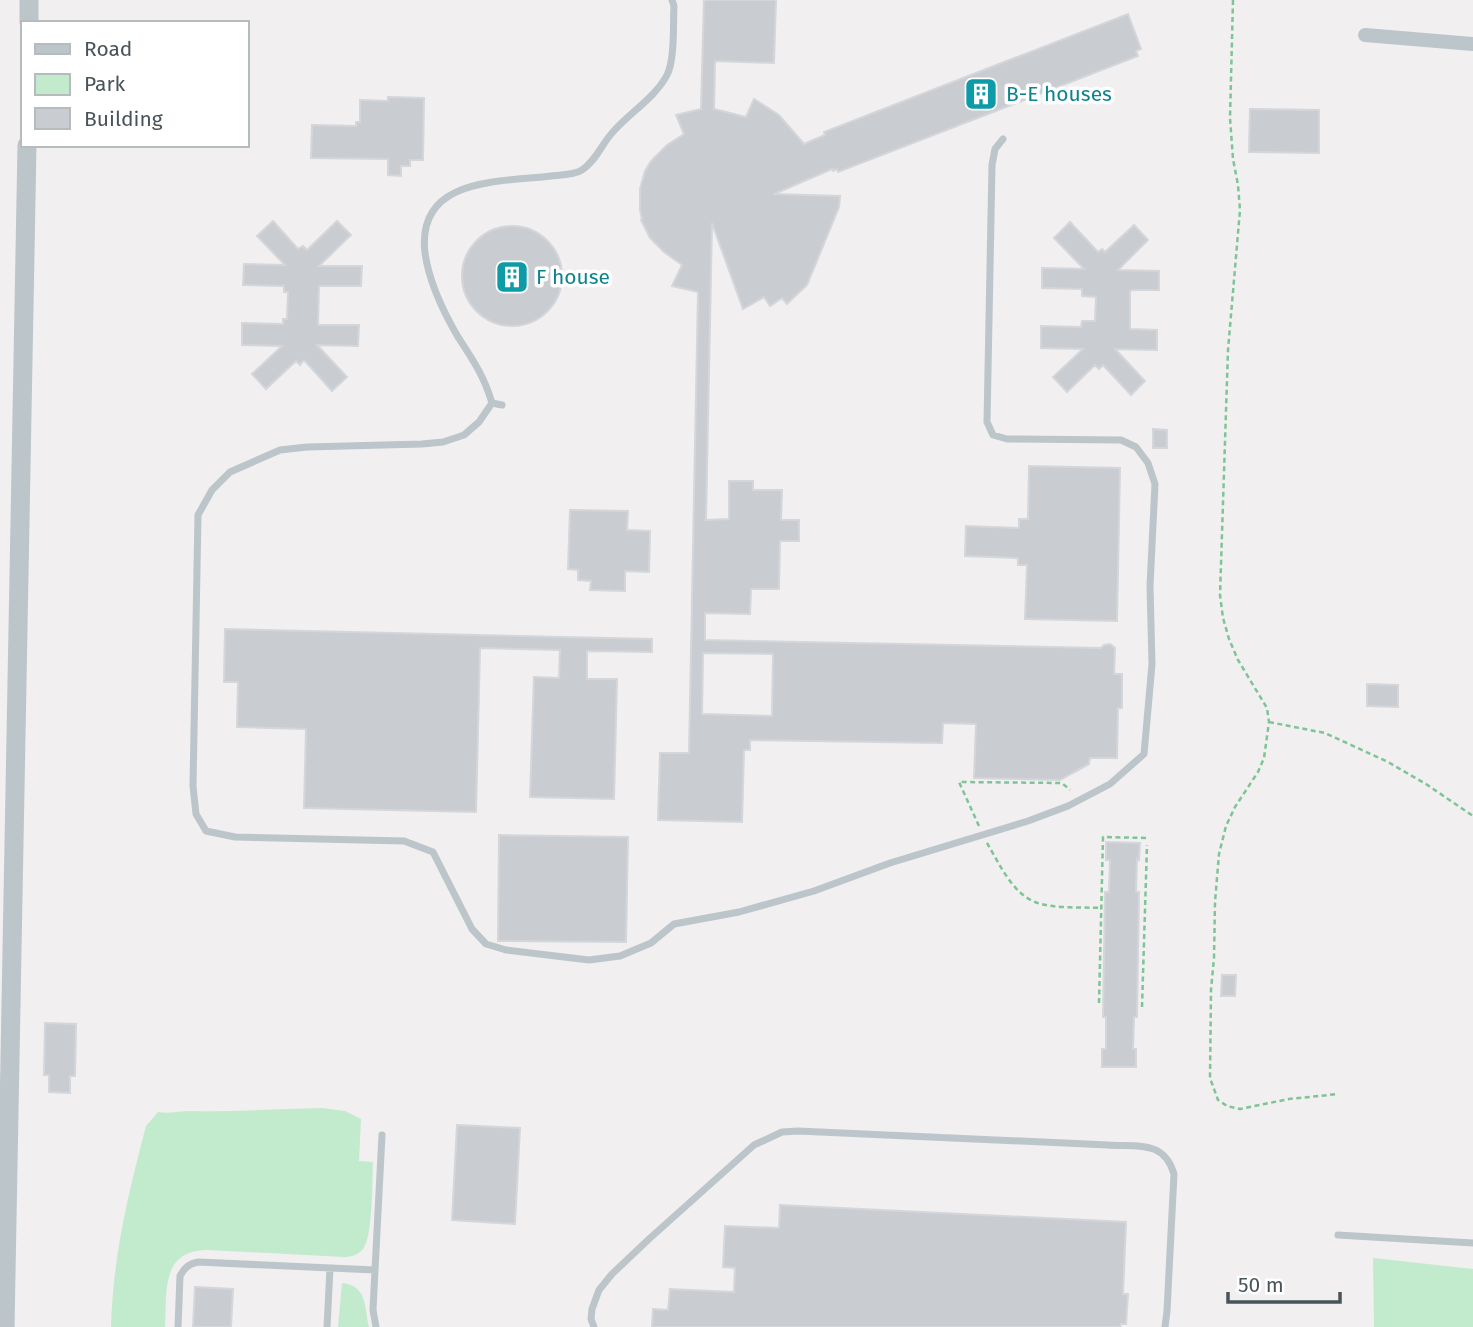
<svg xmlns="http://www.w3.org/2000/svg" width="1473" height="1327" font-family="'Fira Sans',sans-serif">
<rect width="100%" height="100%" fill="#f1efef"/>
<!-- green -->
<path fill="#c2eacc" d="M322 1108 345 1111 361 1119 359 1161 373 1162C372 1181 373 1236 363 1249 358 1255 352 1257 344 1257L208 1250C160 1250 167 1293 165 1327H111C113 1256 128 1195 146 1126L158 1112C169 1114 179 1111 191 1111 234 1112 278 1109 322 1108Z
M1373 1258 1473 1269V1327H1374Z
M342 1283C368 1286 364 1307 369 1327H338Z"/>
<!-- building -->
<path fill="#c9cdd1" stroke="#d4d6da" stroke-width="2" fill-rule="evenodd" d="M704 0H776L774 63 715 61 714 109 746 117 754 99 779 115 804 144 825 135 824 132 1128 14 1141 49 1136 51 1138 56 838 172 837 169 833 171 832 169 774 194 840 196 839 207 807 285 787 304 782 298 770 306 764 297 743 309 712 223 706 520 729 519V481H753V490H782L781 520H799V541H780L779 589H751L750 614 705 613V640L1101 648 1104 645 1110 644 1115 648 1114 674H1122V708H1118L1117 758H1090L1089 764 1060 780 974 778 976 724 943 723 942 743 750 740V750H744L742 822 658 820 660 753H689L698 292 672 286 682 265 664 252 650 238 641 220 642 219 640 210V189L645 171 651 161 667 145 684 134 676 115 701 109ZM703 653 773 654 772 716 702 714Z
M388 97 424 98 423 160H410V166H401V176L388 175V159L311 158 312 125 356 126V122H360V100L388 101Z
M1250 109 1319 110V153L1249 152Z
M273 221 298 249 303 246 307 250 337 221 351 235 319 266H362L361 286H319L318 325H359L358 346 317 345 347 377 332 391 304 360 300 365 296 361 266 389 252 374 282 346 242 345V323L283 324V319H287L288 292H284V286L243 285 244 264 285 265 257 236Z
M1070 222 1098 252 1102 249 1105 252 1134 225 1148 240 1118 270 1159 271V290H1132L1130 291V329L1157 330V350L1115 349 1145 381 1131 395 1103 365 1099 369 1095 365 1067 392 1053 377 1083 349 1041 348V326L1081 327 1082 321H1095L1096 297 1082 296V289L1042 288V268L1084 269 1054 238Z
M462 276a50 50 0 1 1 100 0a50 50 0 1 1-100 0Z
M1153 429 1167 430V448H1153Z
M1029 466 1120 468 1117 621 1025 619 1027 565H1018V558L965 556 966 526 1019 528V519H1028Z
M570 510 628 511 627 530 650 531 649 572 625 571V591L590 590 591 581 578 580V570L568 569Z
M225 629 652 639V652L587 651V679H617L614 799 530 797 534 677 559 678 560 650 480 648 476 812 304 808 306 729 237 727 238 682H224Z
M1367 684 1398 685V707L1367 706Z
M499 835 628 837 626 942 498 941Z
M1106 842 1140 843 1139 860 1137 859 1136 892H1139L1137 1017H1134L1133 1049H1136V1067H1102V1049H1106V1017H1103L1105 892H1109L1110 860H1106Z
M1222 975H1236L1235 996H1221Z
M45 1023 76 1024 75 1076H70V1093L49 1092V1075H44Z
M457 1125 520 1128 515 1224 452 1220Z
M780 1205 1126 1222 1123 1294H1128L1126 1324H1121L1120 1327H652L653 1309 668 1310 670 1289 734 1292 735 1268 723 1267 725 1226 779 1228Z
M195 1287 233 1289 231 1327H193Z"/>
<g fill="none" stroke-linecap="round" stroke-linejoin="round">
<!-- path -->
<path stroke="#7ec497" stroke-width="2.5" stroke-dasharray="5 3.5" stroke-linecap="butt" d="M1233 0 1230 118 1233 159 1238 185 1240 210 1228 350 1220 595 1223 618 1229 639 1238 660 1267 708 1269 722 1264 758 1258 772 1235 807 1226 826 1219 854 1215 902 1214 958 1211 990 1210 1078 1218 1100 1227 1106 1240 1109 1289 1099 1338 1094
M1269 722 1325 733 1388 762 1426 784 1473 816
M979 826 959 782 1062 783 1070 790
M987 843C999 863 1012 893 1035 902 1052 909 1082 907 1101 908
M1099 1003 1103 837 1149 838
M1142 1007 1147 845"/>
<!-- service -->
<path stroke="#bcc5ca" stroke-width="7" d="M492 403C484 376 473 360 458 337 444 313 429 282 425 253 416 177 500 182 551 176 560 175 574 175 582 170 595 162 602 144 612 133 629 113 655 98 667 75 675 60 673 24 674 6L672 0
M502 405 492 403 479 422 464 435 443 442 422 444 307 447 280 450 230 472 212 490 198 515 193 786 196 814 206 831 235 837 404 841 433 852 472 929 486 944 506 950 589 960 620 956 651 943 674 924 739 912 814 891 890 863 1028 821 1068 806 1110 784 1144 754 1152 664 1150 586 1155 484 1148 463 1136 447 1121 440 1007 439 993 435 987 422 992 165 995 149 1003 139
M1338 1235 1473 1243
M375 1270 382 1135
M178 1327 180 1276C185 1267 189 1264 198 1262L375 1270 373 1310 376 1327
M327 1327 330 1268
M594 1327 591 1319 592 1309 599 1290 612 1274 649 1239 754 1145 782 1132 798 1131 1108 1145C1138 1147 1164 1140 1174 1174L1167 1311 1165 1327"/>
<!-- minor -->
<path stroke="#bcc5ca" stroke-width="14" d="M1365 35 1473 44"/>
<!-- tertiary -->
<path stroke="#bcc5ca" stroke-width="19" d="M29 23V0
M5 1327 27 145"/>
</g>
<!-- icons -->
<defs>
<symbol id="building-square" viewBox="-11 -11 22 22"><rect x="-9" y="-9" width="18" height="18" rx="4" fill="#0f9aa8" stroke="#fff"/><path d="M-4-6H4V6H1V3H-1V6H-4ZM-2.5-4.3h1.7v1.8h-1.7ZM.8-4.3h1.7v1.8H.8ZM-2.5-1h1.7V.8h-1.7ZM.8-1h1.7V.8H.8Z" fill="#fff"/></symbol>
</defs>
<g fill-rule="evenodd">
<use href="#building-square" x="962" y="75" width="38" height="38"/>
<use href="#building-square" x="493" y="258" width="38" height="38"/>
</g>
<g text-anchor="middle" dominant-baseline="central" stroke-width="7" stroke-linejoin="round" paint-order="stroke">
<!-- culture labels -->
<g font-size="21" fill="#0d838f" stroke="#fff" text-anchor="start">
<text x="1006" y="94">B-E houses</text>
<text x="536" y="277">F house</text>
</g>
</g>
<!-- legend -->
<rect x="21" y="21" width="228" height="126" fill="#ffffff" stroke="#b6bbbd" stroke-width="2"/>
<rect x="35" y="44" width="35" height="10" fill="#bcc5ca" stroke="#b6bbbd" stroke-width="2"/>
<text x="84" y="56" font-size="21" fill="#49545a">Road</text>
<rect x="35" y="74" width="35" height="21" fill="#c2eacc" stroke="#b6bbbd" stroke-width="2"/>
<text x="84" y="91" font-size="21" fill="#49545a">Park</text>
<rect x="35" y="108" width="35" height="21" fill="#c9cdd1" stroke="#b6bbbd" stroke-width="2"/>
<text x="84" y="126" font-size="21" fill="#49545a">Building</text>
<!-- scale -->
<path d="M1228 1292v10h112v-10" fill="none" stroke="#49545a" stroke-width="3.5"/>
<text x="1238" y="1292" font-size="21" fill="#49545a" stroke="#ffffff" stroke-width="5" paint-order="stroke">50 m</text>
</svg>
